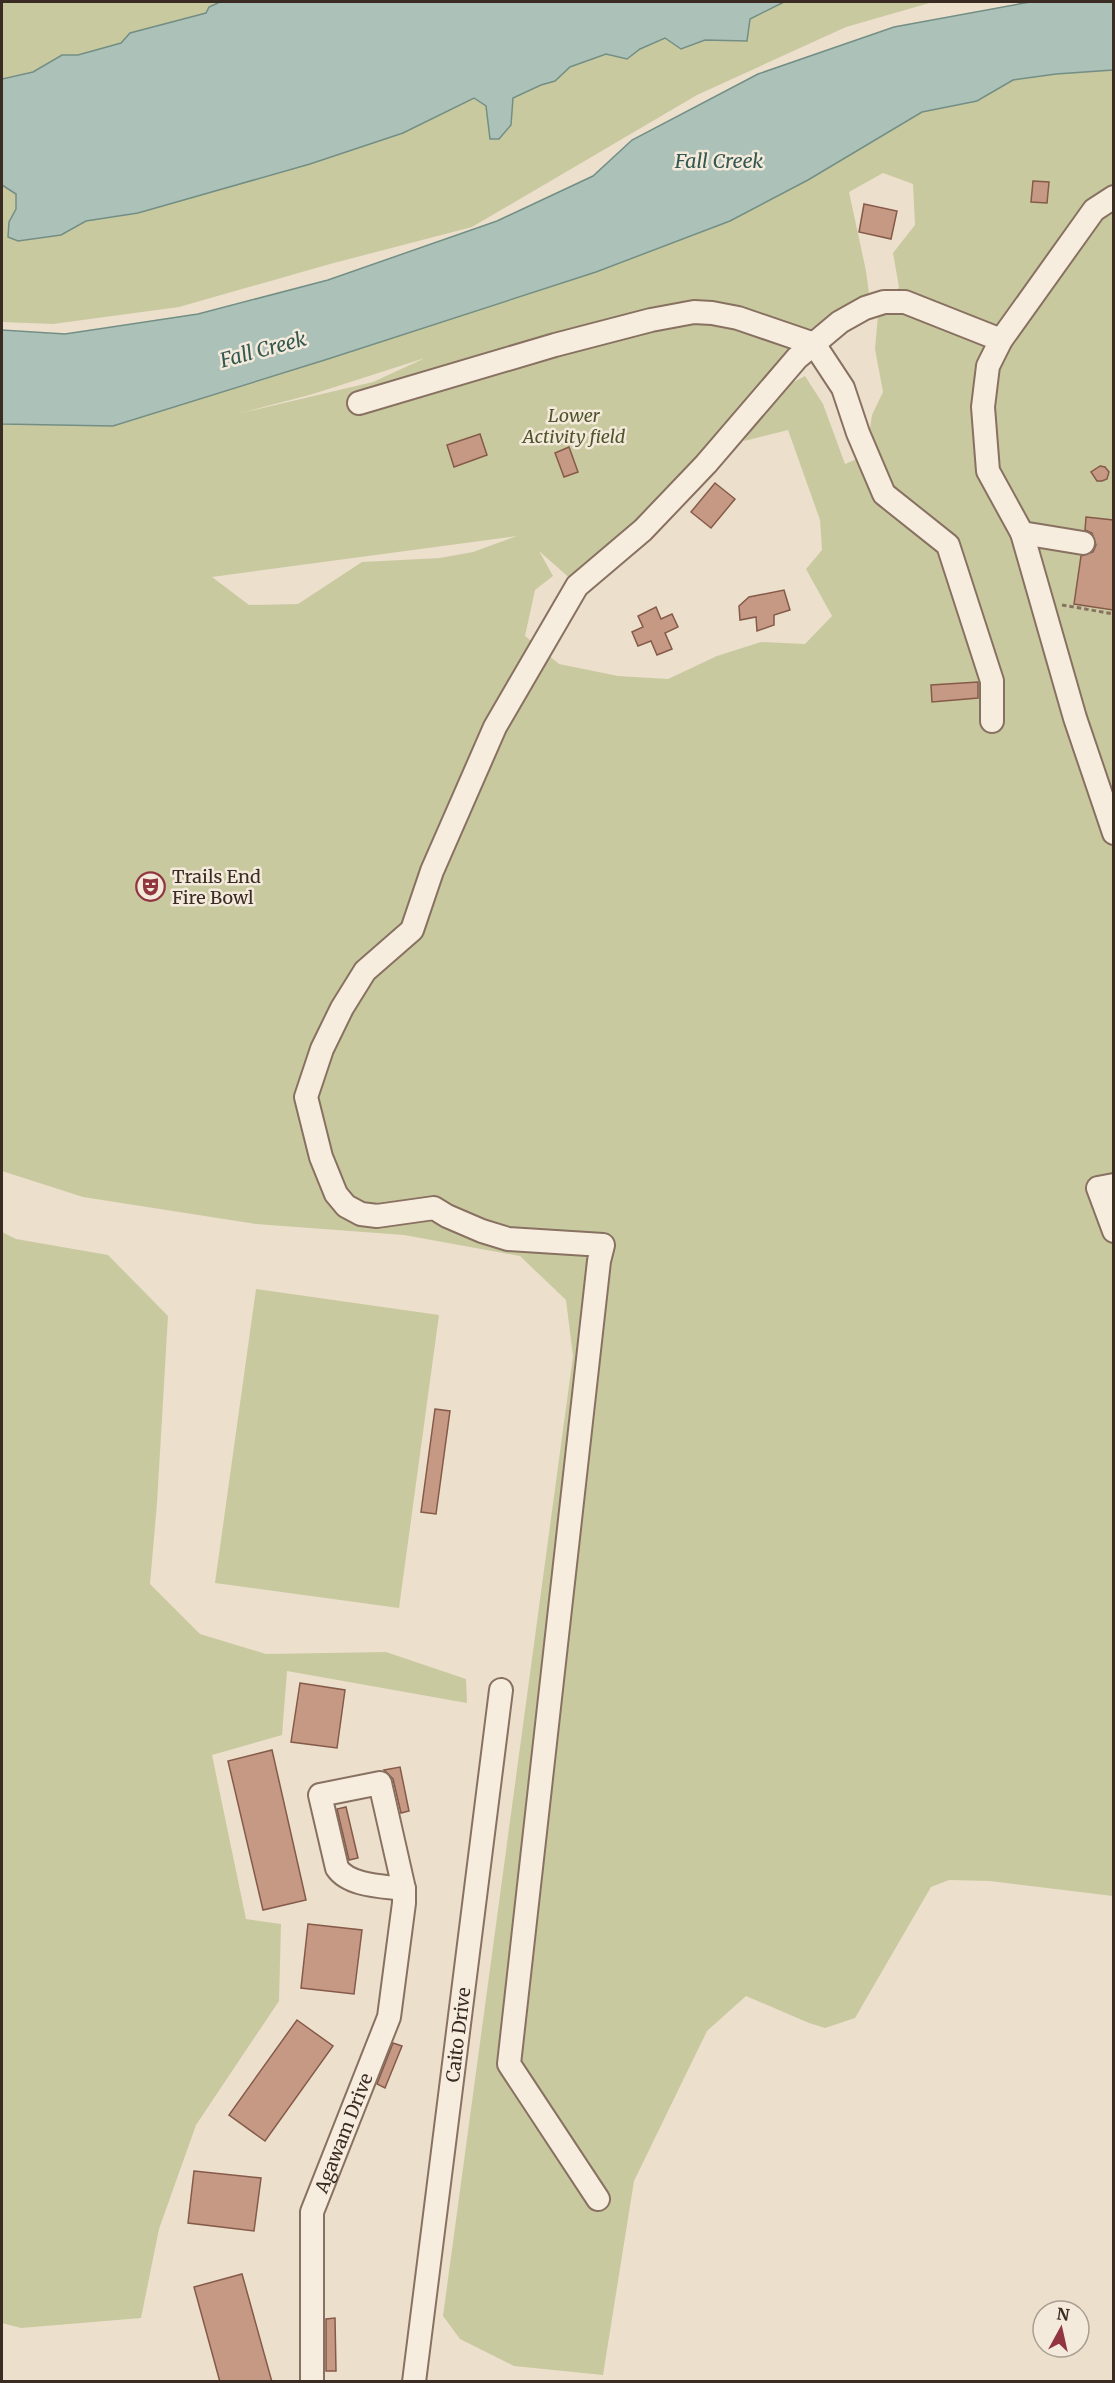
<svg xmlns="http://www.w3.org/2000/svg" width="1115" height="2383" font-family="Merriweather,serif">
<rect width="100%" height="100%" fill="#ecdfcc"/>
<!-- green -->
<path fill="#c9c9a0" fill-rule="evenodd" d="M2 2H933L846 27 697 95 472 227 330 264 179 307 53 324 2 322Z
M1113 70V1896L990 1881 949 1880 931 1887 855 2018 825 2028 809 2023 746 1996 707 2031 634 2181 603 2375 514 2366 460 2339 443 2316 573 1356 566 1300 520 1256 404 1235 256 1224 83 1197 2 1171V424L113 426 328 359 596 272 713 228 759 202 808 180 922 112 977 101 1013 80 1056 74ZM883 173 913 184 915 225 893 253 899 287 878 315 875 349 883 392 872 415 866 455 845 464 823 404 805 376 779 390 754 420 744 441 788 430 820 520 822 550 806 569 832 616 805 644 761 642 717 656 668 679 618 676 559 664 525 636 535 590 553 576 539 551 573 581 641 532 810 347 870 301 866 271 849 192ZM425 358 373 382 241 413 313 394ZM517 536 473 552 440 558 362 562 298 604 249 605 212 577Z
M2 1232 16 1239 108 1255 168 1316 157 1503 150 1584 200 1634 266 1654 386 1652 466 1679 467 1703 287 1671 282 1735 212 1755 246 1919 281 1924 279 2001 196 2125 159 2229 141 2318 21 2328 2 2323Z
M256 1289 439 1315 399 1608 215 1583Z"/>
<!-- water -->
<path fill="#acc1b8" stroke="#738f85" stroke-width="1.5" d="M220 2H784L750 19 747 41 705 40 681 49 665 38 640 49 627 59 606 54 570 67 555 81 541 85 513 98 511 125 499 139H490L486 106 474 98 403 133 310 164 138 213 86 221 61 235 18 241 8 237 9 222 16 209V194L2 185V79L33 72 62 55H78L121 43 130 33 206 13 209 7Z
M1030 2H1113V70L1056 74 1013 80 977 101 922 112 808 180 730 221 596 272 328 359 113 426 2 424V330L65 334 198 314 328 280 497 221 593 176 632 140 758 74 894 27Z"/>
<!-- building -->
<path fill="#c69985" stroke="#855a49" stroke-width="1.5" d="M1033 181 1049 182 1047 203 1031 202Z
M864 204 897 211 891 239 859 232Z
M480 434 487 455 454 467 447 445Z
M569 447 578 472 564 477 555 453Z
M1100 466 1105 467 1109 472 1107 479 1102 481H1097L1091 472Z
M715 483 735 499 711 528 691 512Z
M1086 517 1113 520V610L1074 604 1081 556 1093 552 1096 545 1092 533 1085 530Z
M784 590 790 610 774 615V625L757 631 756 617 740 620 739 606 749 597Z
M656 607 661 619 672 614 678 627 665 633 672 649 657 655 651 641 638 646 632 632 643 627 638 616Z
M978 682V698L932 702 931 685Z
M435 1409 450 1411 436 1514 421 1512Z
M300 1683 345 1690 337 1748 291 1742Z
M272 1750 306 1900 263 1910 228 1761Z
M400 1767 409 1811 401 1813 393 1779 384 1770Z
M346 1807 358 1858 349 1860 337 1809Z
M308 1924 362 1930 354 1994 301 1988Z
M297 2020 333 2046 265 2141 229 2115Z
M393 2043 402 2046 385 2088 377 2084Z
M194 2171 261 2178 254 2231 188 2223Z
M242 2274 272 2382H220L194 2287Z
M335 2318 336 2371H326V2319Z"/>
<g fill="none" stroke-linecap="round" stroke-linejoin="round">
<defs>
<g id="minor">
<path d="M359 403 555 345 651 320 694 312 712 313 738 318 814 344 843 388 858 433 884 494 948 545 992 681V721"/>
<path d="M1022 533 1075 718 1114 833"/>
<path d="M1083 543 1022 533 988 471 983 407 988 366 1001 340 1094 210 1114 197"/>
<path d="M1114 1185 1098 1188 1114 1231"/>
<path d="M380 1783 404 1889C383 1886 349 1886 337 1868L320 1795Z"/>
<path d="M598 2199 509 2064 599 1261 603 1245 508 1239 482 1231 447 1216 434 1208 377 1216 361 1214 346 1206 336 1194 321 1157 306 1097 322 1049 342 1008 365 971 412 930 432 871 495 727 577 586 643 530 706 464 797 358 840 322 865 308 884 302H905L1001 340"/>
<path id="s1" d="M312 2382V2212L389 2017 404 1903V1889"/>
<path id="s2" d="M414 2382 501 1690"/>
</g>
</defs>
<!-- minor casing -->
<use href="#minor" stroke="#887161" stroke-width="26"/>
<!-- path -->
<path stroke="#887161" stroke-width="3" stroke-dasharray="4.5 3" stroke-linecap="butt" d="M1062 605 1114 614"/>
<!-- minor -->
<use href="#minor" stroke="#f7eddf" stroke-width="22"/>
</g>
<!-- icons -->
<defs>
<symbol id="theatre-ring" viewBox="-11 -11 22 22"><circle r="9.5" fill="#f4eadb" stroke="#913641" stroke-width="1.5"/><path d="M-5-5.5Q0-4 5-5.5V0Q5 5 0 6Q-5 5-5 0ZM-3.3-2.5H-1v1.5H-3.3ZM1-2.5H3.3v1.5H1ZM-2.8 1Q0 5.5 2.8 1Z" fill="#913641"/></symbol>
</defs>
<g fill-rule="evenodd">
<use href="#theatre-ring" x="134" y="870" width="33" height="33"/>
</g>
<g text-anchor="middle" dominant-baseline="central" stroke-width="5" stroke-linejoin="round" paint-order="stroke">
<!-- park labels -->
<g font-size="18" font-style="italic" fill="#4e542b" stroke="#f4eadb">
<text x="574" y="415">Lower<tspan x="574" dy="21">Activity field</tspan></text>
</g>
<!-- poi labels -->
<g font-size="18" fill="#3a2b23" stroke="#f4eadb" text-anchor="start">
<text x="172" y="876">Trails End<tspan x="172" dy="21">Fire Bowl</tspan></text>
</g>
<!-- street labels -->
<g font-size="18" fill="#3a2b23" stroke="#f4eadb">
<text stroke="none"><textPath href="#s2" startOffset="350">Caito Drive</textPath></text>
<text stroke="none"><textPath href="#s1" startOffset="255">Agawam Drive</textPath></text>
</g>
<!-- water labels -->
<g font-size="20" font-style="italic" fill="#345852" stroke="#f4eadb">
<text x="719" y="160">Fall Creek</text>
<text transform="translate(263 349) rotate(-15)">Fall Creek</text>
</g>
</g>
<!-- border -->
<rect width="1115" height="2383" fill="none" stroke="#3a2b23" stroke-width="6"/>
<!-- north arrow -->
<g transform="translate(1061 2329) rotate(8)"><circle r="28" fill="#f4eadb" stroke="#aa9e91" stroke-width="1.5"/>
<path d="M0-4.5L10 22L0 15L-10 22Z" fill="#913641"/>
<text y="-9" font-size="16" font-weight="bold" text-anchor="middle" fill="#3a2b23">N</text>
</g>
</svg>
